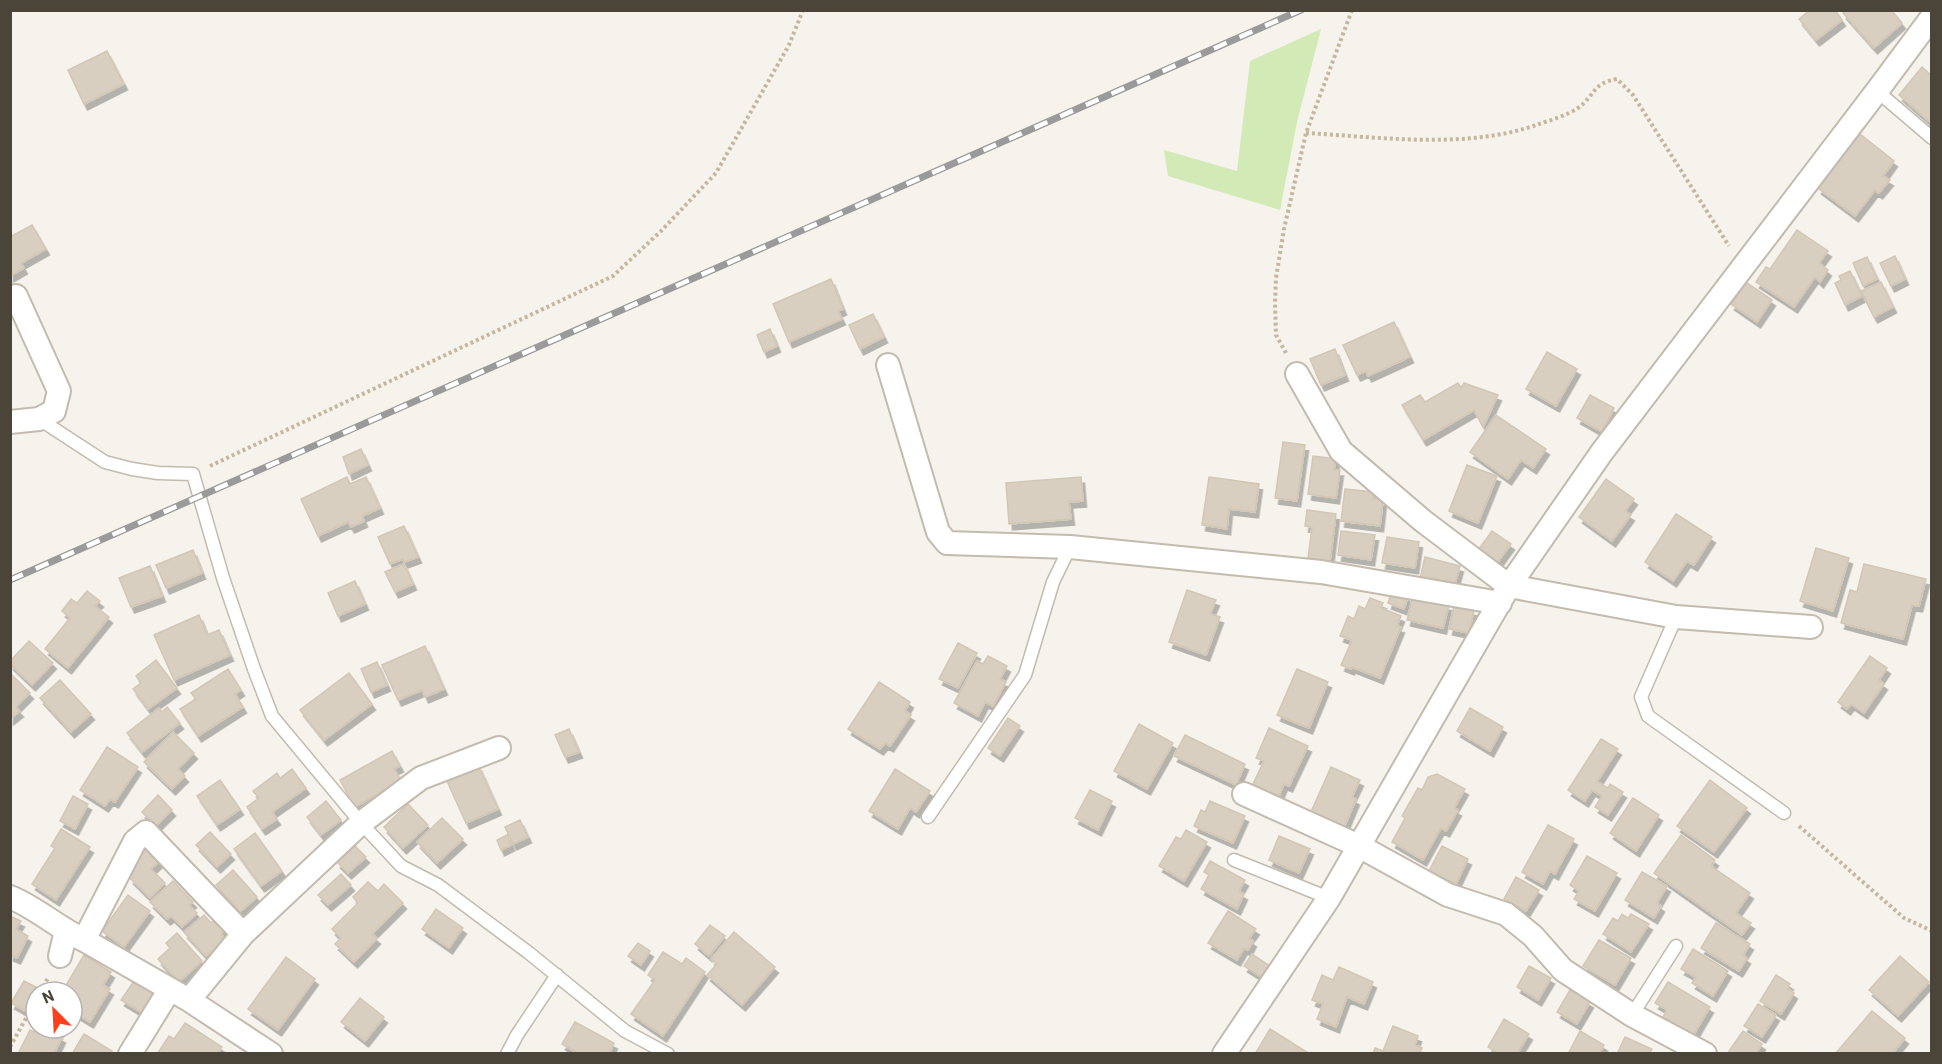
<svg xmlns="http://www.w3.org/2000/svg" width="1942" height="1064" font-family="Barlow,sans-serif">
<defs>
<filter id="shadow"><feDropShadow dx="3.5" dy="6" stdDeviation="0" flood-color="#0004"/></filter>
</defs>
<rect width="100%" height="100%" fill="#f6f3ec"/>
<!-- green -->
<path fill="#d2eab5" d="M1321 29 1297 122 1280 210 1168 176 1164 150 1237 171 1250 61Z"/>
<!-- building -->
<path fill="#d8cfc1" stroke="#d3c7b4" stroke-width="1.5" filter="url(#shadow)" d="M1810 10H1835L1842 20 1816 40 1799 19Z
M1846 10H1891L1902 23 1874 48 1843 13Z
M107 51 124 84 84 104 68 70Z
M1922 67 1932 76 1931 123 1899 95Z
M1860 134 1894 161 1883 176 1890 180 1879 193 1875 190 1855 216 1818 188Z
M32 225 46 249 21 263 24 268 10 276V237Z
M1797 230 1828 251 1819 263 1828 270 1820 282 1815 277 1794 307 1756 282 1766 267 1770 269Z
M1895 256 1905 279 1891 286 1880 263Z
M1867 257 1877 279 1863 286 1853 263Z
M1850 271 1862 296 1845 305 1835 283 1841 280 1839 276Z
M831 279 843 309 838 311 842 319 789 342 773 304Z
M1746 282 1772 300 1757 322 1731 304Z
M1881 282 1893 307 1874 317 1861 291Z
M873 314 884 337 860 349 849 325Z
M1394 322 1410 357 1368 376 1366 371 1357 375 1343 345Z
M770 329 777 346 764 352 757 335Z
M1335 349 1345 375 1321 385 1310 359Z
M1547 352 1577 369 1556 406 1526 389Z
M1458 383 1461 388 1464 383 1498 395 1483 427 1474 410 1423 440 1402 405 1420 395 1425 402Z
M1590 395 1614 408 1602 432 1577 418Z
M1496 415 1546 449 1533 468 1521 460 1508 479 1470 452Z
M1283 442 1305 445 1297 501 1275 498Z
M361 449 368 465 349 474 343 457Z
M1313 456 1336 459 1334 470H1340L1336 498 1308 494Z
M1467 465 1497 476 1478 523 1449 511Z
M347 477 350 484 366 477 380 508 362 516 364 521 351 527 348 522 318 536 301 499Z
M1081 477 1083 501 1069 502 1071 519 1009 524 1006 483Z
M1209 477 1259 484 1255 512 1229 509 1227 529 1202 525Z
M1606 479 1634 499 1625 511 1631 515 1612 541 1579 517Z
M1345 489 1374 492 1373 499 1383 500 1380 526 1341 521Z
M1307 510 1336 514 1330 561 1308 558 1312 527 1305 526Z
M1676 514 1712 537 1694 565 1687 561 1673 581 1645 562Z
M404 526 418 557 404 562 403 559 390 564 378 537Z
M1341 531 1375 535 1371 560 1338 555Z
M1492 531 1511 544 1495 566 1476 553Z
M1387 537 1419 542 1415 568 1382 563Z
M1816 548 1849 558 1833 611 1800 601Z
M193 550 202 573 166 588 156 565Z
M1425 557 1460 566 1454 587 1420 579Z
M404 564 413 584 395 592 385 572Z
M1864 564 1926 579 1919 606 1912 605 1903 639 1841 623 1850 590 1857 592Z
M150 566 162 596 131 607 119 578Z
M355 581 365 604 338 616 328 593Z
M1187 590 1216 600 1210 614 1220 617 1206 655 1169 642Z
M87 591 100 601 95 606 109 617 68 668 45 649 70 618 62 611 71 599 77 603Z
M1392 591 1408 596 1404 609 1388 603Z
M1413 596 1449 605 1443 628 1407 620Z
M1370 598 1383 603 1381 608 1401 616 1397 626 1401 627 1380 678 1352 667 1351 669 1341 665 1352 640 1340 636 1348 616 1354 619 1359 606 1365 609Z
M1454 606 1474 610 1469 633 1449 629Z
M199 615 207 635 219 630 230 655 174 680 154 635Z
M29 641 53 663 32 685 10 664V661Z
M958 643 977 653 958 688 939 679Z
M425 646 444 689 425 697 422 690 398 700 382 665Z
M988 656 1007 666 1000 679 1006 682 993 706 985 702 978 716 954 703 977 661 983 664Z
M1870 656 1887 668 1879 680 1884 684 1864 713 1851 704 1847 709 1838 702Z
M156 660 177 688 148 709 133 689 141 683 136 676Z
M377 662 387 685 371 692 361 669Z
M228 669 241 690 235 694 243 707 198 736 180 709 196 699 191 693Z
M1297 669 1328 682 1309 728 1277 715Z
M10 673 30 693 16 707 20 711 10 719Z
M349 673 372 704 324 740 300 710Z
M60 680 91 714 71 732 40 698Z
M879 682 910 702 905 711 911 715 890 746 885 743 880 749 848 729Z
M167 707 180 723 142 752 127 733 159 708 162 712Z
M1470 708 1503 727 1490 751 1457 731Z
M1008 718 1020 726 1000 756 988 748Z
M1139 724 1173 743 1147 789 1114 771Z
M1269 728 1308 746 1289 786 1284 784 1279 796 1253 784 1264 761 1256 758Z
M569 729 579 752 565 757 555 735Z
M173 732 194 753 178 769 185 776 172 789 144 762Z
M1185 735 1245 764 1236 785 1174 756Z
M1601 739 1618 749 1597 782 1608 788 1610 784 1623 792 1608 815 1595 807 1602 796 1592 790 1585 801 1568 790Z
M107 747 138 767 115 802 110 799 105 806 80 790Z
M392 751 400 766 394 769 401 781 355 807 340 780Z
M478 765 498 809 466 823 446 779Z
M1331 767 1360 780 1352 797 1356 799 1344 828 1310 814Z
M292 769 306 788 272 812 277 819 262 829 247 807 259 798 253 791 277 773 280 778Z
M895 769 930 791 916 812 910 808 898 829 869 811Z
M1437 774 1465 789 1454 808 1458 810 1446 831 1441 828 1423 860 1392 842 1405 818 1402 816 1418 788 1422 790 1428 777Z
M220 780 240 809 217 825 197 796Z
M1710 780 1747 808 1714 852 1677 826Z
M1090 790 1112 801 1098 830 1075 818Z
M158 795 172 810 156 826 142 812Z
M73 796 88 804 75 829 60 821Z
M1633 798 1659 815 1636 851 1610 833Z
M326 801 341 820 321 835 307 817Z
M1210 801 1245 816 1233 843 1194 826 1201 810 1205 812Z
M408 804 428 825 403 848 384 827Z
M442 818 463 839 437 863 417 842Z
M520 820 528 837 513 844 505 827Z
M1548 825 1574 839 1555 874 1550 871 1543 884 1522 872Z
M61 829 90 847 56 900 32 884 55 848 51 846Z
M1186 830 1207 842 1184 881 1159 866 1176 837 1181 839Z
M210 832 231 854 217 867 196 845Z
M255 833 282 871 261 886 234 849Z
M507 835 511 845 501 850 497 840Z
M1681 835 1715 860 1711 866 1750 893 1736 913 1751 923 1742 935 1654 873Z
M1279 836 1310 849 1299 873 1269 860Z
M149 842 164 857 151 869 165 883 150 898 130 878 140 851Z
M355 846 366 857 348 873 337 862Z
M1442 846 1468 859 1456 884 1429 871Z
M1587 856 1617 873 1595 911 1574 899 1579 891 1570 885Z
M1210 861 1245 880 1239 891 1244 894 1237 909 1201 889 1209 875 1204 872Z
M233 870 257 897 240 912 216 885Z
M1642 872 1667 886 1657 903 1661 906 1654 918 1625 900Z
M341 874 351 885 328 905 318 895Z
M1516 877 1539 890 1526 911 1504 899Z
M173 881 193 902 189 905 197 913 182 927 171 916 167 919 150 902Z
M368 882 378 891 384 884 403 903 372 934 377 938 354 962 335 944 341 938 332 929 358 903 353 897Z
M128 895 150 911 124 947 102 931Z
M436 909 463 928 449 948 422 929Z
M1228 911 1256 929 1249 938 1253 941 1248 950 1244 948 1237 960 1208 943Z
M1622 914 1628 918 1631 914 1649 924 1631 952 1603 934 1613 918 1618 921Z
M204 915 211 923 216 918 226 929 221 934 225 939 206 956 184 932Z
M10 916 21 921 16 929 28 936 17 958 10 955Z
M1716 923 1750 944 1743 955 1747 958 1739 971 1701 948Z
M710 925 725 936 709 956 695 944Z
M734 932 775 967 742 1005 707 975 717 964 711 959Z
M177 933 202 961 179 982 158 959 170 948 166 943Z
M1599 940 1631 958 1615 985 1583 966Z
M638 943 650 951 641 965 628 956Z
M1693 949 1728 971 1713 996 1692 983 1696 977 1681 969Z
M663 952 682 964 686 958 705 972 663 1036 631 1014 655 980 648 975Z
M1252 954 1270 966 1263 978 1244 966Z
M84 955 111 972 103 985 110 989 90 1022 72 1011V992H62Z
M1900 956 1929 982 1898 1016 1869 990Z
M286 957 315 979 278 1030 248 1009Z
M1529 966 1551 978 1538 1000 1517 987Z
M1339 967 1373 982 1364 1004 1347 997 1336 1027 1317 1019 1323 1004 1312 1000 1322 975 1333 980Z
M1776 975 1790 984 1787 988 1794 993 1781 1014 1760 1001Z
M24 981 38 988 25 1011 11 1003Z
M134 981 156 995 144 1014 121 1000Z
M1668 982 1710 1007 1693 1036 1663 1017 1667 1010 1655 1003Z
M1570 990 1590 1002 1577 1024 1557 1012Z
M360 998 384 1017 365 1041 341 1022Z
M1758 1004 1776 1015 1762 1037 1744 1026Z
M1872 1011 1905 1038 1892 1054H1835Z
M1504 1019 1529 1034 1517 1054H1499L1488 1047Z
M575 1022 614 1043 609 1054H579L562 1044Z
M185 1023 222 1047 217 1054H157L169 1036 174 1039Z
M1393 1026 1418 1036 1415 1045 1422 1048 1419 1054H1373L1375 1048 1383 1051Z
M36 1028H61L58 1035 62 1037 54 1054H18L30 1030 34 1032Z
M1270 1029 1310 1054H1255Z
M1580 1031 1604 1045 1599 1054H1568Z
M1743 1031 1762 1044 1756 1054H1727Z
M84 1034 112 1051 111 1054H72Z
M1625 1037 1652 1049 1649 1054H1617Z"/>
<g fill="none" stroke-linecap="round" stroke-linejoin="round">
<defs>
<path id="lane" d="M1877 91 1932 138
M39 419 105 462 132 469 158 473 193 474 223 578 254 669 272 716 361 823 401 866 438 885 529 953 625 1031 668 1054
M1676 617 1641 697 1648 716 1784 813
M928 817 1025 675 1053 582 1070 547
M1234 860 1329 898
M1632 1015 1676 946
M507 1054 517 1035 557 975"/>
<path id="street" d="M888 365 938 532 947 543 1070 547 1321 572 1500 603
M1297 374 1341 451 1423 521 1509 586 1676 617 1811 627
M10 422 39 419 54 411 59 391 16 296
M1244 794 1359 846 1448 895 1506 914 1533 936 1563 970 1632 1015 1705 1054
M10 897C37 908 58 928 84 940L189 1000 271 1054
M84 940 135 841 146 832 243 934
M60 956 66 931
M189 1000 243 934 361 823 421 778 499 748
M130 1054 170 989
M1224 1054 1329 898 1509 586 1602 452 1877 91 1932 17"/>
</defs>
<!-- lane casing -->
<use href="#lane" stroke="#c2bbae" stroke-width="15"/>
<!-- street casing -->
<use href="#street" stroke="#c2bbae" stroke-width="26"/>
<!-- path -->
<path stroke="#c4b79f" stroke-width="4" stroke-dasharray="3 3" stroke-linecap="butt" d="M1306 133C1380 137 1468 150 1539 124 1551 120 1568 115 1578 108 1595 96 1592 83 1617 79L1633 95 1729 246
M1286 353 1276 335 1275 303 1276 278 1284 229 1306 133 1352 10
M210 466 613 276 661 231 716 173 789 45 803 10
M1799 826 1904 918 1932 931
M40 992 48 978
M10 1047 36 1000"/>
<!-- lane -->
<use href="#lane" stroke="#fff" stroke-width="12"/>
<!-- street -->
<use href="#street" stroke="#fff" stroke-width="22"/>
<defs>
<path id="rail" d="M10 580 1301 10"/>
</defs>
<!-- rail casing -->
<use href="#rail" stroke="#9a9a9a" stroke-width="7"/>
<!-- rail -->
<use href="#rail" stroke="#fff" stroke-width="4.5" stroke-dasharray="14" stroke-linecap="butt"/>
</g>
<!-- border -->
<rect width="1942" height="1064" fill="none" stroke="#4b4439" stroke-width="24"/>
<!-- north arrow -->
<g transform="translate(54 1010) rotate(336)"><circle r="28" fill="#ffffff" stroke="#b7b4b0" stroke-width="1.5"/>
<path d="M0-4.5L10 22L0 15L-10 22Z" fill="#fc3f1d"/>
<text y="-9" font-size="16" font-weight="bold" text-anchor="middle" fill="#4b4439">N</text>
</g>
</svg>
